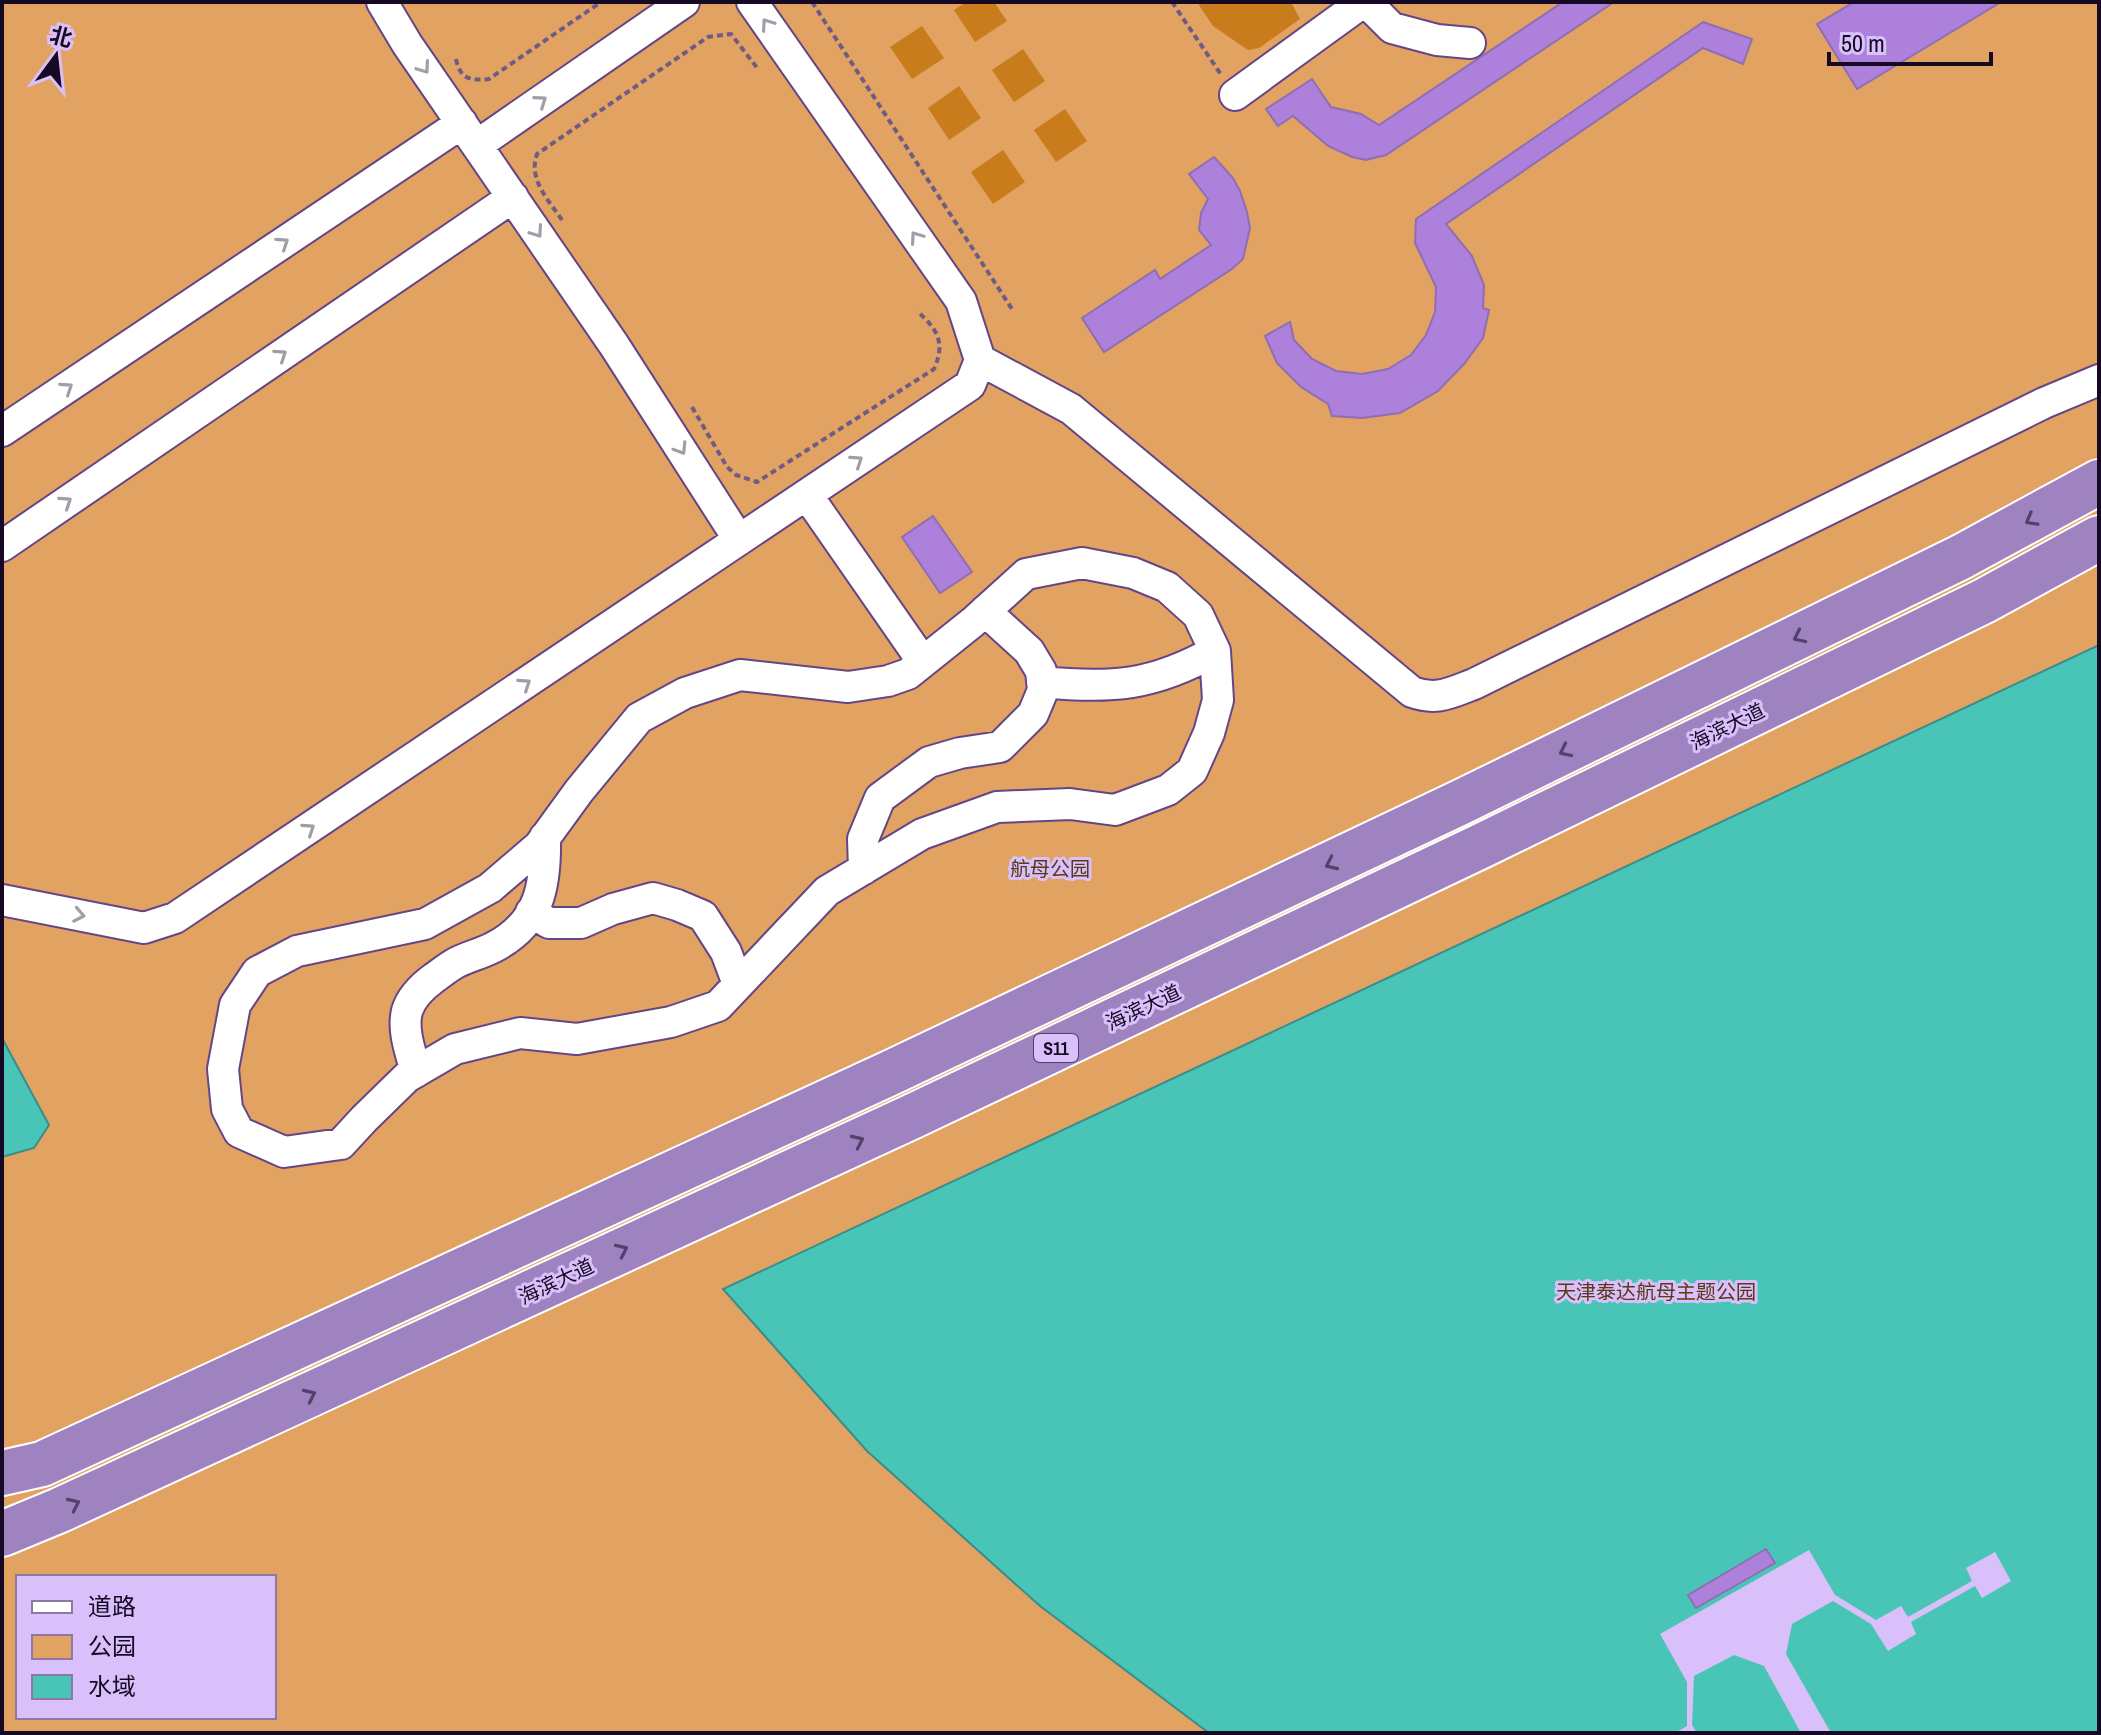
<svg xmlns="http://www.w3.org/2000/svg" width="2101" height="1735" font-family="'Archivo Narrow','Noto Sans SC',sans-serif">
<rect width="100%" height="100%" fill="#dac0fb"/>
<!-- green -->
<path fill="#e1a262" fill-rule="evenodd" d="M2 2H2099V1733H2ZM18 1577H274V1717H18Z"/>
<!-- forest -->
<path fill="#c87c1b" d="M966 2H994L1007 21 975 42 954 10Z
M1197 2H1291L1300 19 1259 48 1248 50 1213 26Z
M922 26 944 58 912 79 890 47Z
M1023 49 1045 81 1014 102 992 70Z
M959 86 981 118 949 140 928 108Z
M1065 109 1087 141 1056 162 1034 130Z
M1003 150 1025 182 993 204 971 172Z"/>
<!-- water -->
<path fill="#49c5b8" stroke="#3a8d8b" stroke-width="2" d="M2099 645V1733H1209L1040 1606 867 1451 723 1289Z
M2 1038 49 1125 34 1148 2 1157Z"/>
<!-- pier -->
<path fill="#dac0fb" d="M1809 1550 1835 1595 1876 1620 1901 1606 1908 1617 1972 1581 1966 1568 1995 1552 2011 1581 1982 1598 1975 1586 1911 1622 1916 1634 1888 1651 1871 1624 1833 1601 1792 1624 1786 1654 1831 1733H1801L1764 1666 1734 1655 1694 1676 1692 1725 1697 1733H1675L1687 1726V1682L1660 1634Z"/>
<!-- building -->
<path fill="#ac80db" stroke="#8f6eb3" stroke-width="2" d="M1563 2H1614L1386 155 1366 160 1352 157 1328 146 1293 116 1278 126 1266 109 1312 79 1331 107 1361 114 1379 125Z
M1854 2H2001L1857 89 1817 24Z
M1703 22 1752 39 1743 64 1703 48 1446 224 1472 256 1484 285 1483 308 1489 310 1483 338 1464 364 1438 391 1400 413 1362 418 1332 416 1328 404 1301 387 1277 363 1265 336 1290 322 1294 340 1312 359 1336 371 1362 374 1388 369 1411 355 1426 335 1435 312 1436 287 1415 243 1416 219Z
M1214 157 1233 178 1240 191 1247 212 1250 228 1243 259 1232 269 1104 352 1082 318 1155 270 1160 279 1211 245 1199 230 1201 213 1208 199 1189 174Z
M933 516 972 572 940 593 902 537Z
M1766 1549 1775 1563 1696 1608 1688 1595Z"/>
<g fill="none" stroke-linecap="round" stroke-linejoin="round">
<defs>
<path id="minor" d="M382 2 407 44 614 345 739 540
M1366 2 1392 28 1437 40 1470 43
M1235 95 1363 2
M477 145 684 2
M980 360 1071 409 1412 692C1437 701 1450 693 1474 684L2044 403 2099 380
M2 431 462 123
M807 495 923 662 973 622 1026 574 1082 563 1133 573 1167 587 1198 615 1215 651 1218 700 1209 733 1192 771 1168 790 1115 810 1070 804 997 807 922 834 827 891 718 1006 671 1022 577 1039 520 1033 455 1049 407 1077 364 1119 341 1144 284 1152 239 1132 227 1109 223 1069 235 1005 257 972 297 951 425 924 490 888 539 846 579 791 639 718 685 693 740 675 848 687 888 681 908 674 923 662
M2 546 513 197
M1042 682C1111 689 1153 686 1215 651
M864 869 863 839 880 798 929 762 960 753 1000 747 1033 714 1043 690 1041 671 1029 651 985 611
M2 900 144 928 175 918 970 385 980 360 961 301 752 2
M531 912 549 923H581L613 909 653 898 677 905 703 916 726 952 738 984
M416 1072C411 1053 402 1031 407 1011 411 998 423 986 434 978 440 974 447 968 454 964 466 957 481 954 494 947 540 923 546 886 545 837"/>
<path id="highway" d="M2 1473 42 1464 890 1073 1459 803 1961 557 2099 482
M2 1534 60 1510 911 1117 1481 846 1984 601 2099 538"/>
</defs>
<!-- minor casing -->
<use href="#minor" stroke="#654586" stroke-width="34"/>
<!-- highway casing -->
<use href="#highway" stroke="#fff" stroke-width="48"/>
<!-- path -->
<path stroke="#6f5c85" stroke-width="4" stroke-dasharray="6 4" stroke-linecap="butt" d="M812 2 1012 309
M1172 2 1222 76
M456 59C460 79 470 81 489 79L601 2
M562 220C548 199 528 180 537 154L708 37 731 34 758 69
M692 407 727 467 736 475 757 482 934 369C946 342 937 329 917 311"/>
<!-- minor -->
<use href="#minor" stroke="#fff" stroke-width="30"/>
<!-- highway -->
<use href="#highway" stroke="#9f83c0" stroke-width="44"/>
</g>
<!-- one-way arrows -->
<defs><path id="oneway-chevron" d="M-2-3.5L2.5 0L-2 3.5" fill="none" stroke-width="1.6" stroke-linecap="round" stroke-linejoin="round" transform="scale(2)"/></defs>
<g stroke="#a29da7">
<use href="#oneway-chevron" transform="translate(767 24) rotate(-125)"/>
<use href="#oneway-chevron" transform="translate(424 68) rotate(55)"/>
<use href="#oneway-chevron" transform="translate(541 101) rotate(-35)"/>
<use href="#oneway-chevron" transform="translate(537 232) rotate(55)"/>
<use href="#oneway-chevron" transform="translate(916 237) rotate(-125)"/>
<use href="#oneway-chevron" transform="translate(283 243) rotate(-34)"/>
<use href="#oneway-chevron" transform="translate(281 355) rotate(-34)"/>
<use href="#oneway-chevron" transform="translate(67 388) rotate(-34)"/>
<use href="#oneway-chevron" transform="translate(681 449) rotate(58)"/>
<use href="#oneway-chevron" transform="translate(857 461) rotate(-34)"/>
<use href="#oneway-chevron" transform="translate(66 502) rotate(-34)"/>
<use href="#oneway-chevron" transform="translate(525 684) rotate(-34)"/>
<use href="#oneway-chevron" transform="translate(309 829) rotate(-34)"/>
<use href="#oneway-chevron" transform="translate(79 915) rotate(11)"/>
</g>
<g stroke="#54406a">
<use href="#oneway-chevron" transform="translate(2031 520) rotate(151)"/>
<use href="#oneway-chevron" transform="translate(1799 637) rotate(154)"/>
<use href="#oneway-chevron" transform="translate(1565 751) rotate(154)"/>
<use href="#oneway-chevron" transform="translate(1331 864) rotate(155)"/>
<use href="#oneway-chevron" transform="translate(858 1141) rotate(-25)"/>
<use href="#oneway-chevron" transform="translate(622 1250) rotate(-25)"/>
<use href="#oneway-chevron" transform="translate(310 1395) rotate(-25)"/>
<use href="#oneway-chevron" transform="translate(74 1504) rotate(-25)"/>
</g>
<g text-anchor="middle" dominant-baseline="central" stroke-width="6" stroke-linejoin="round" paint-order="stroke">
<!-- shield labels -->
<rect fill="#dac0fb" stroke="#514064" stroke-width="2" x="1034" y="1034" width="44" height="28" rx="6"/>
<g font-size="18" font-weight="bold" fill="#160923">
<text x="1056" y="1048">S11</text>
</g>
<!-- street labels -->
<g font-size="20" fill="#160923" stroke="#dac0fb">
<text transform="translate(1727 726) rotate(-26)">海滨大道</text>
<text transform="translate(1143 1007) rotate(-25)">海滨大道</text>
<text transform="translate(556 1281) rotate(-25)">海滨大道</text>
</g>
<!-- park labels -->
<g font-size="20" fill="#5a3a16" stroke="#dac0fb">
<text x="1050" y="868">航母公园</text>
<text x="1656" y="1291">天津泰达航母主题公园</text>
</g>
</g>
<!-- border -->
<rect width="2101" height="1735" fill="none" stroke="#160923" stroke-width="8"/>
<!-- legend -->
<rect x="16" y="1575" width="260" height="144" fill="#dac0fb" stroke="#8c77a5" stroke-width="2"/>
<rect x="32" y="1601" width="40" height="12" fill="#ffffff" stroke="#8c77a5" stroke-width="2"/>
<text x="88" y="1615" font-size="24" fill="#160923">道路</text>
<rect x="32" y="1635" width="40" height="24" fill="#e1a262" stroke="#8c77a5" stroke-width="2"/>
<text x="88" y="1655" font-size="24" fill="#160923">公园</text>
<rect x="32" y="1675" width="40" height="24" fill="#49c5b8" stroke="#8c77a5" stroke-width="2"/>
<text x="88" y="1695" font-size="24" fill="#160923">水域</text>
<!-- north arrow -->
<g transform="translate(56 56) rotate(15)" stroke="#dac0fb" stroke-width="6" paint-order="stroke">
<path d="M0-6L14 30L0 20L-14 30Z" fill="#160923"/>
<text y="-12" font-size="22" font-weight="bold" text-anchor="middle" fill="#160923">北</text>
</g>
<!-- scale -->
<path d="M1829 52v12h162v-12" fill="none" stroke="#160923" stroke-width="4"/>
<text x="1841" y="52" font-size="24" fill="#160923" stroke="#dac0fb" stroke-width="6" paint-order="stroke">50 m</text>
</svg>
